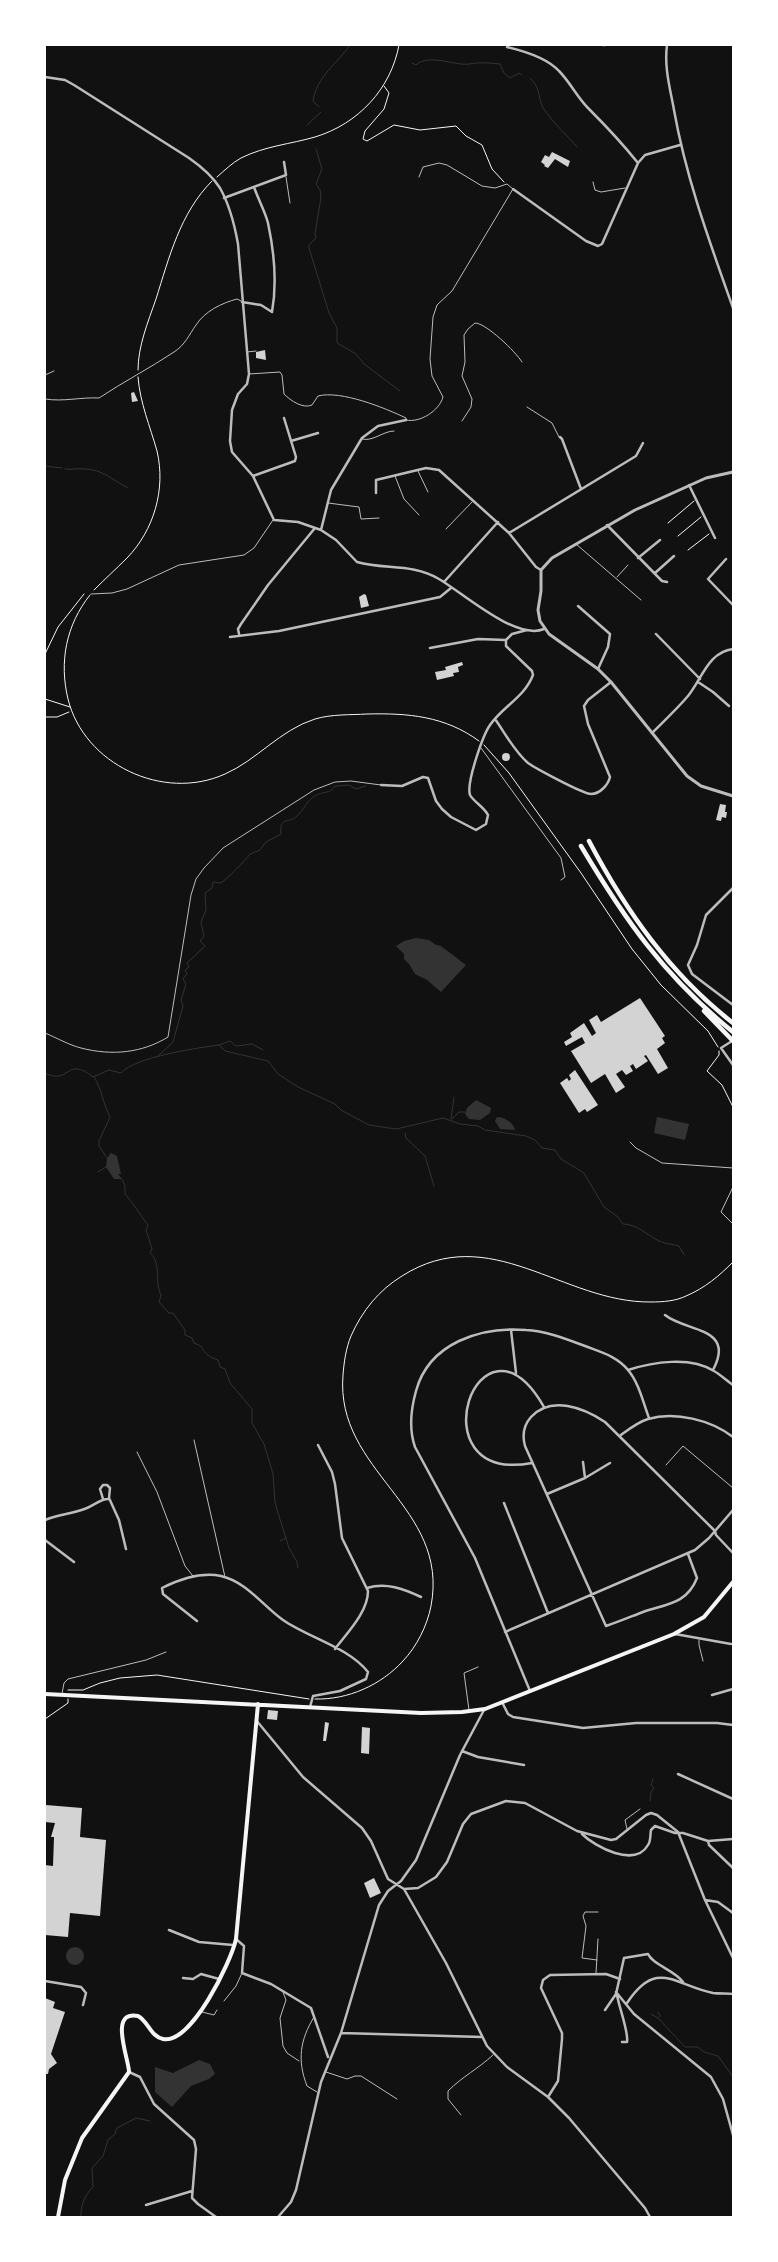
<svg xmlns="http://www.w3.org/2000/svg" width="778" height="2262" font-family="Poppins,sans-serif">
<rect width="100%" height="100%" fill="#111"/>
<!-- water -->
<path fill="#333" d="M416 938 429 940 436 945 441 946 466 965 441 992 427 980 415 974 409 964 404 959V954L396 946 404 941Z
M476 1100 491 1108 490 1113 480 1120 469 1119 465 1114 467 1108Z
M497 1117C504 1117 513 1122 515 1130L500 1129 495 1121Z
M657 1117 689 1124 685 1140 654 1133Z
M111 1153 117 1156 121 1174H118L122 1179H114L106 1167 107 1158Z
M66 1956a9 9 0 1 1 18 0a9 9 0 1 1-18 0Z
M199 2060 210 2064 215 2074 209 2079 191 2086 172 2107 155 2092V2067L173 2073Z"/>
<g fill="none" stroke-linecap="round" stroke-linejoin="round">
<!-- stream -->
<path stroke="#333" stroke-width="1" d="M412 63 416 65C429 53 454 66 469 64 479 62 488 63 500 64L504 73 510 78 519 73 522 75
M530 78C543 90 536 100 546 112 555 125 567 135 577 147
M319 107 313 101C317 76 337 64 350 45
M307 125 321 112
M316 149 322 169 316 184 320 190 321 197 315 234 316 238 309 245V248L329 313 337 328V343L356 354 364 364 400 391
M45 466 62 468
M65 469C72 470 78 468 85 469 102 469 114 481 128 488
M219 1045 230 1041 236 1046 252 1044 263 1050
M157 1057 173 1042 183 1006 181 1000 186 984 183 979 187 974 185 970 189 967 187 963 205 946 200 941 204 936 201 922 206 910 205 893 212 888 213 882 221 883C227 879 246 860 250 854L260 850 266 842 281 834C279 816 289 824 297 816 304 810 306 801 315 796 322 791 331 794 335 786L349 785 356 789 366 786
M45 1073C70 1086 66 1055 93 1077L109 1070 121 1073C135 1057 197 1048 219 1045L225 1051 268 1061 278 1074 298 1087 335 1104 341 1110 369 1125 396 1129 443 1118 460 1124 478 1126 485 1130 526 1136 535 1140 542 1148 555 1150 561 1159 584 1173 604 1207 618 1217 623 1224C637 1224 647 1235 659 1241 666 1244 672 1244 679 1246L684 1255
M94 1077C102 1089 103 1104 110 1117L99 1141V1146L107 1158
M451 1119 454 1097
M452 1119 459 1112H465
M405 1133 406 1138 425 1156 434 1186
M98 1172 106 1167
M122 1179 125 1186V1194C134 1204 140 1215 148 1225L146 1230 152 1249 150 1253C162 1264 154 1281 161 1295L159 1302 169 1313H173L185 1330V1335L192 1338 194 1343 201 1346C205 1354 209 1357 218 1360L220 1367 225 1369 230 1383 252 1409V1423L264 1444 273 1474 275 1502 278 1513 289 1548 297 1562 298 1568
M280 1541 286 1538
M650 1801 651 1792 654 1788 651 1785 653 1779
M658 2012 660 2015 659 2017
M651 2014 658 2018 685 2047H698L704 2052 718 2056 733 2077
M81 2217C80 2207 85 2194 93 2187L92 2168 103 2156 108 2140 115 2134 117 2128 136 2118 150 2121"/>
</g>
<!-- building -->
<path fill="#d3d3d3" d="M552 152 570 161 568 167 555 159 548 168 544 166 545 165 541 162 545 155 549 157Z
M265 350 266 360 256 358V352Z
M134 392 138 401 132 402 131 393Z
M364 594 366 595 369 606 361 608 359 597Z
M462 662 463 665 458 667 459 672 453 673 454 676 437 680 435 672 446 670 445 667Z
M502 757a4 4 0 1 1 8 0a4 4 0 1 1-8 0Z
M720 804 726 805 725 812H727L726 818 722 817 721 821 716 820Z
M640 998 665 1036 662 1038 665 1043 657 1049 668 1068 658 1074 646 1055 644 1056 648 1061 636 1069 633 1064 630 1066 633 1071 626 1075 622 1070 616 1074 625 1087 616 1093 605 1074 591 1083 571 1051 585 1043 582 1037 566 1046 564 1042 572 1037 570 1033 584 1023 592 1036 596 1033 589 1020 597 1015 601 1022Z
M575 1070 598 1105 587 1112 585 1109 579 1113 560 1083 567 1078 569 1081 571 1079 569 1075Z
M268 1710 278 1711 277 1720 267 1719Z
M325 1722 329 1723 326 1741H323Z
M362 1727 370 1728 369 1754 361 1753Z
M46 1805 82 1808 80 1837 106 1840 100 1916 70 1913 68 1937 45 1935V1865L53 1866 54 1837H51L55 1823 45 1822Z
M374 1878 381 1893 370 1898 364 1883Z
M45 1998 55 2002 53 2008 65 2012 51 2054 57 2063 49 2069 48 2074H45Z"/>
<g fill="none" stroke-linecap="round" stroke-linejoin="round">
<!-- path -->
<path stroke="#f5f5f5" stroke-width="1" d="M384 86 389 93 384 109 365 131 363 139 367 141 394 125 420 130 456 126 466 136 482 145 492 169 504 182
M217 177C225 170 232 163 241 158 265 146 291 144 315 137 358 124 391 89 399 45
M138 370C138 346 148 322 156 299 169 258 180 213 212 181
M668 523 694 501
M678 536 701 517
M688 550 709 534
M94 590C105 579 116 569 127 558 154 530 166 489 157 451 150 426 140 403 138 377
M90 595C66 625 59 662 68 699 84 764 163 802 225 774 257 760 280 730 315 719 332 714 350 715 367 714 408 713 445 716 479 741
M45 654 58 627 84 594
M45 699 70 707
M45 717H57L69 712
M484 745 509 773 581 873 632 949 661 985 708 1031 718 1047
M719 1051V1055L707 1071 722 1085 733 1107
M68 1690H83L100 1683 120 1678 157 1675 309 1699
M315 1699C348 1700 381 1685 403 1661 417 1646 427 1626 431 1606 450 1506 335 1472 343 1375 344 1362 346 1348 351 1336 362 1311 379 1290 402 1276 490 1220 563 1303 651 1302 663 1302 676 1301 686 1296 705 1288 719 1276 733 1262
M45 1719 68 1703V1699"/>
<!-- service -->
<path stroke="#bcbcbc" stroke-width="1" d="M286 177 290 203
M593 182 595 190 601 192 625 188
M247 352 256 351
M249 374 280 372 282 375 284 394C291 401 303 409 312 405L318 396C341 390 385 408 406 418V420C420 423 439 411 443 397L432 376 430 359 433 317 437 305 452 291 513 189 507 184 495 188 482 186 447 165 439 163 423 167 419 177
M45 375 54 371
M45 399C63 402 81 397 99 398 123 382 150 368 174 352 185 345 189 335 196 325 205 311 222 303 237 299L241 301
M527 407 552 423 559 437
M462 421 471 407 472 399 462 376 465 362 464 335 468 329 475 323C486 323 516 352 522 362
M362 439C373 442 383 431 394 431
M418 471 428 492
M395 476 404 499 419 515
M328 503 359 507 361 519 379 518
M446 529 473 501
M576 544 641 600
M617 577 628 565
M91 594 112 593 127 589 179 565 244 555 254 548 273 520
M481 748 561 858 565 877 561 880
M45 1033C57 1038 69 1045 81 1048 112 1056 142 1053 168 1037L191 895 196 879 204 868 223 848 314 790 335 782 351 781 381 785
M630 1142 636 1148 662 1163 733 1168
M733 1187 721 1212 733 1224
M194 1440 225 1577
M137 1452 157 1492 185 1566 193 1576
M666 1465 683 1446 733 1488
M699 1640V1645L703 1661
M62 1694 64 1683 68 1679 146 1660 166 1652
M469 1710 464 1673 478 1667
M627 1829 625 1820 640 1809
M597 1960 582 1958 586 1926 583 1916 585 1912H598
M596 1973 598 1939
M283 1992 286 2000 280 2018 283 2046 287 2053 299 2061
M224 2001 236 1986 242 1973
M202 2012 214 2015 217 2010
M314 2017C300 2040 297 2060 307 2086L317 2092
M326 2072 347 2079 355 2076H361L397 2099
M461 2115 448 2099V2091C463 2076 478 2069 493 2055"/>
<!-- minor -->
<path stroke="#bcbcbc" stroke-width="2.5" d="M603 45H605
M667 45C664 67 670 88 674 110 686 178 710 243 733 308
M507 47C524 51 547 58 559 71 570 82 577 97 588 108 606 126 622 143 638 163
M45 77 65 80 74 85 189 158C199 165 213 177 220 188 229 204 235 227 238 244L249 374 247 384 238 394 232 410 230 441 232 452 253 476 274 520 298 522 321 530 336 540 357 562C385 570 412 563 439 579 463 593 516 641 544 629
M513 189 586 241 598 246 602 244 638 163 645 155 680 145
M224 198 286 175 284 162
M242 302 261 305 272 312C277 284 274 251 268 223 265 211 258 199 254 187
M560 437 562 439 581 489
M291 441 318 433
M253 476 295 461 296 457 284 418
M689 485 715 538
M376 493V480L426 468 439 470 509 533 536 567 541 570
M607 525 662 581 667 582
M321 530 331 490 362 438 378 426 406 420
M509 533 636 456 643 443
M638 558 660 540
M726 559 708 579 733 605
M655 573 674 556
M444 582 498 522
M578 606 610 634 608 647 598 669
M239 634 238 629 241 624 268 585 315 528
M656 634 700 679
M230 637 279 631 440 597 451 588
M430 648 478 639 506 640 512 634 527 630
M698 682 713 692 729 706
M495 719C505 733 514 751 528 763 535 768 583 794 591 794 600 794 608 785 610 777L588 724 584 706 588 700 611 682
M652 733C664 721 677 709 688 696 702 679 708 652 733 649
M381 785 402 786 423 777 428 778 436 801 442 809 451 817 476 830 486 824 488 815C484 807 474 802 470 795 466 783 483 735 490 725 503 706 524 698 533 675L532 671 506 646V640
M733 888 706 915 697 945 688 965 692 974 733 1005
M732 1041 721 1048 733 1065
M665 1315C686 1332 736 1327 713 1370
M511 1330 516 1373
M628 1370C653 1362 690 1356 714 1371 721 1375 727 1381 733 1385
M621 1435C629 1429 638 1422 648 1419 675 1411 711 1420 733 1437
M318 1445 332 1472 335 1484 342 1538 368 1591C368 1612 347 1633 335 1649
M583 1462 585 1478 610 1463
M532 1463C413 1485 479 1294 544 1407
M547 1494 585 1478
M103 1499 100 1489 103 1485H107L110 1488 109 1498 119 1520 126 1549
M504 1503 548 1613
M45 1520C59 1514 73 1514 87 1508 94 1505 101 1499 108 1499
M45 1540 74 1562
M688 1554 697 1578C687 1604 666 1604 643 1612 630 1617 618 1622 606 1626L525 1446C522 1435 523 1426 531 1417 551 1395 584 1408 605 1422L715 1531 716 1535 733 1553
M367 1588C386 1582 404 1589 421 1597
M197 1621 163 1594 162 1588C180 1579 201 1572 221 1576 247 1582 263 1606 283 1620 309 1638 348 1647 368 1672L366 1679 340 1691 313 1696 310 1707
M505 1632 695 1550 709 1538 733 1510
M675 1634 731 1644
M530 1691 475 1558 415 1447C409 1430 411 1409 416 1391 429 1343 481 1326 526 1330 546 1331 566 1339 585 1346 600 1352 617 1356 628 1370 639 1383 643 1402 649 1418
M712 1695 733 1689
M502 1702 508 1714 513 1717 583 1728 636 1723H717L733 1725
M256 1720 303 1777 362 1828 371 1841 388 1879 404 1889 418 1888 436 1877 447 1862 463 1824 471 1814 506 1801 525 1803 577 1831 611 1840 616 1839 646 1815 651 1813 657 1815 678 1832 705 1900 733 1958
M462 1751 478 1757 524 1765
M678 1774 733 1799
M582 1834C595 1847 635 1868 648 1845 651 1841 650 1835 651 1830L655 1826 675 1833H683L708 1841 733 1839
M708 1841 709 1845 733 1868
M404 1889 446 1963 487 2046 507 2067 548 2097 569 2118 645 2208 650 2217
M705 1900 718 1902 733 1913
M169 1930 199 1942 233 1945
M236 1939 244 1946 242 1973 271 1984 311 2008 328 2057
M183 1978 193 1979 201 1974 219 1979
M45 1981 81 1987 86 1993 83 2005
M616 1992 634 2014 711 2077 723 2099 733 2135
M617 1995C619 2007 629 2033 627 2042H622
M627 2003C657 1958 674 1985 713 1993 720 1994 727 1993 733 1994
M605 2010 616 1994 624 1958 648 1954C653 1965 674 1970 683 1982
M341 2033 482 2037
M129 2072 140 2077 154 2104 194 2140 196 2149 192 2198 198 2204 216 2217
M548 2097 558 2081 562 2039V2033L541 1988 543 1980 550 1975 606 1974 620 1979
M146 2205 192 2191
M278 2217 291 2202 296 2190 321 2082 341 2033 379 1905 388 1891 401 1881 416 1860 460 1755 484 1710"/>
<!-- tertiary -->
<path stroke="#bcbcbc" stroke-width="3" d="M733 472 706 478 635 510 552 558 541 570V591L538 610 540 621 549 634 598 669 611 682 687 776 701 786 733 796"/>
<!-- secondary -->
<path stroke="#f5f5f5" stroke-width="4" d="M45 1694 421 1713 462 1712 485 1709 674 1634 704 1617 733 1582
M58 2217 65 2180 82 2138 129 2072C129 2059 108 2010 138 2016 148 2021 151 2037 163 2039 191 2045 231 1962 236 1939L258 1704"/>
<!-- trunk -->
<path stroke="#f5f5f5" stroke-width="4.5" d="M589 841C626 911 670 974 733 1023
M581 846C625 920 665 977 733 1032
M704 1011 733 1041"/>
</g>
<!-- border -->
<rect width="778" height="2262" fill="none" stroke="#ffffff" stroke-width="92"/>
</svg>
